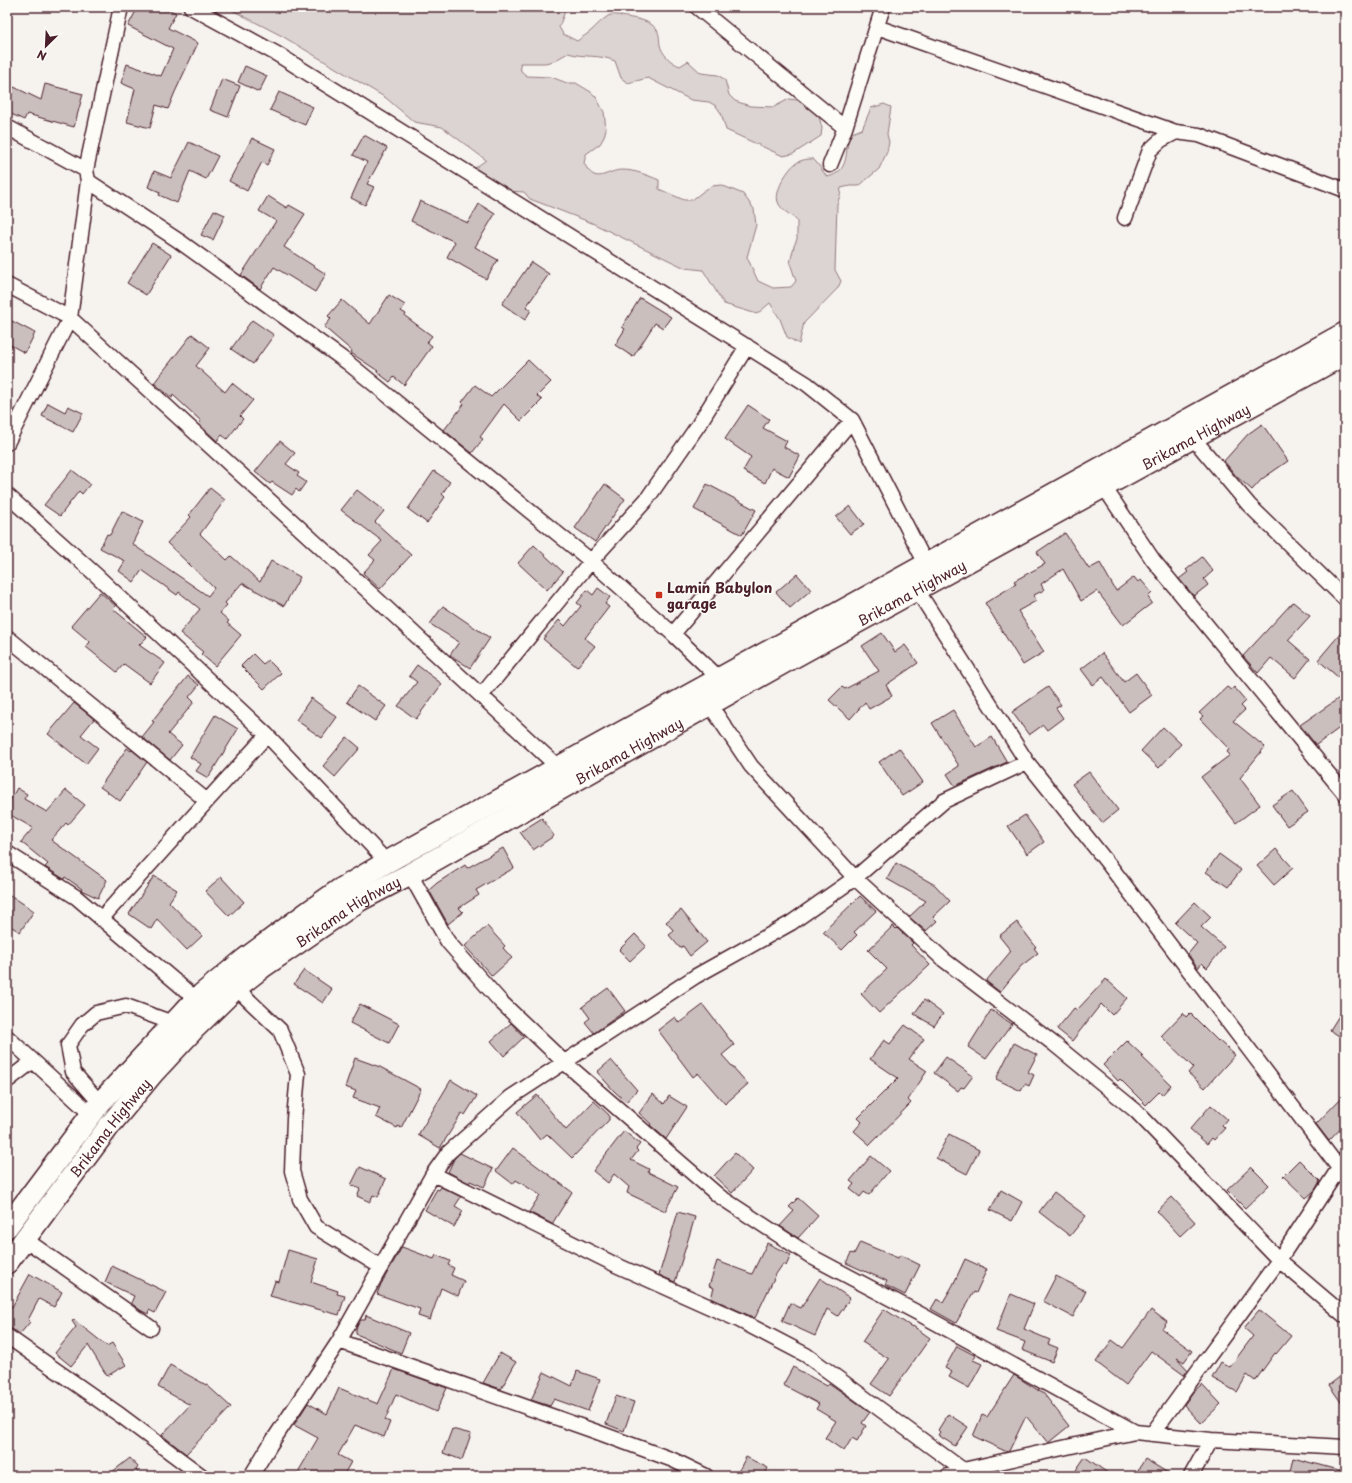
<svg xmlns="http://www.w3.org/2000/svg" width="1352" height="1483" font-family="'Playpen Sans',sans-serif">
<rect width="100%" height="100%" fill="#f6f3ef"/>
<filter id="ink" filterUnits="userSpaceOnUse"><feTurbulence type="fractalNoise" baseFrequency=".025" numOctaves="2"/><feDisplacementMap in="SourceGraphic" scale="8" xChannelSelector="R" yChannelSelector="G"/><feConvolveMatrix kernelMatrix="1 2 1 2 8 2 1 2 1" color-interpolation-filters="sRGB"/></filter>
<g filter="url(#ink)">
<!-- green -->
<path fill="#dcd4d2" stroke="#937a7e" d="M226 7H563L565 11 559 27 563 34 577 41C582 37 588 34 592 30 597 25 602 20 608 16 613 13 621 16 626 17 637 19 650 20 657 30 660 35 659 39 660 45 662 54 671 63 680 66L688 61 701 73 718 75 725 80 729 95 735 101 750 106 774 107 789 99 797 100 811 107 818 113 822 128 821 136 793 154 783 156 726 130 721 113 716 106 709 102 691 100 648 78 628 83 621 78 615 61C599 54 584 58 568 53L554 61 545 63H520L521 71 527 76 551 77 567 83H576L591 92 596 97 604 112 606 129 604 137 600 144 586 154 584 163C596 187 606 170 622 170 635 170 647 175 659 180V189L684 200H692L705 190 712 186 721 185 743 194 754 209 756 225 747 257 758 281 773 288 791 287 796 281 790 263 794 246 797 239V221C791 214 781 211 778 202 774 192 787 170 795 164 800 160 806 159 813 159 819 164 822 171 827 177 850 172 845 152 849 134L862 129 871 108 884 104 891 107 887 134 889 142 887 152 879 169 859 186H850L841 188 840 196 837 204 835 270 841 281 838 288 804 323 799 344 787 337 780 319 770 303 757 314 724 304 703 270 685 268 592 223 530 199 524 192 507 191 477 176 475 168 486 160 442 127 414 122 386 98 282 36Z"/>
<!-- building -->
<path fill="#cbbfbe" stroke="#4a1f2b" d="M138 7H164L176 13 168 28 198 43 175 92 168 109 156 105 150 128 127 122 135 89 121 83 127 64 161 76 173 49 128 26Z
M245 66 267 76 259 92 238 82Z
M222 79 240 86 228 117 210 110Z
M45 84 83 94 74 127 27 114 24 120 7 112V87L13 89 14 87 41 100Z
M279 92 313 107 305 125 270 110Z
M364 135 387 148 367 184 374 187 365 205 351 198 367 162 353 155Z
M252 138 275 149 267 165 262 162 247 191 229 181Z
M189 142 218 156 206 179 190 171 177 203 159 195 160 192 148 187 154 171 171 178Z
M268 196 287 208 289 205 305 214 284 247 326 274 315 292 274 267 260 289 241 275 276 221 259 211Z
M420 201 468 223 479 204 495 214 475 247 498 260 486 279 447 257 455 242 411 221Z
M214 210 225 215 213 240 201 235Z
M152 243 171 255 146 295 127 283Z
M531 262 549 274 526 307 531 310 525 320 502 304Z
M389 295 405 305 401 311 406 314 405 316 432 336 427 342 432 346 404 385 394 377 390 382 377 372 378 371 351 353 352 351 324 327 331 319 328 316 342 300 370 324Z
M640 298 671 317 663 328 655 323 633 357 615 345 625 329 622 327Z
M252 320 274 335 253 364 231 349Z
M12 321 35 333 25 353 7 343V330Z
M192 334 210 348 196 366 225 392 232 383 253 400 240 416 243 419 227 439 222 435 217 441 199 424 201 421 173 395 172 398 154 383Z
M528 360 551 382 537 396 542 400 521 421 504 404 480 437 483 439 472 453 444 430 464 404 462 402 475 385 491 397Z
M48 403 65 412 68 406 83 413 73 432 42 416Z
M748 405 769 419 763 428 787 441 784 447 800 456 789 477 772 468 765 483 743 471 751 457 725 439Z
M1262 424 1288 461 1262 479 1252 490 1236 476 1224 461 1248 434Z
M280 441 295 453 286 464 299 473 297 476 306 482 299 492 296 489 292 495 272 482 270 484 255 472Z
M72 470 90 484 82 494 79 491 60 516 44 505Z
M434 471 450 482 442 494 445 497 427 523 408 509Z
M605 484 625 499 595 542 575 528Z
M707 484 756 510 742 535 694 509Z
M210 488 225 500 200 534 227 560 231 556 260 582 271 561 300 577 284 606 242 583 225 603 227 605 220 613 229 621 227 623 241 635 215 666 201 654 203 652 180 633 200 609 179 592 177 595 142 570 134 582 119 571 125 561 100 548 107 534 110 535 122 511 143 522 132 544 208 596 214 588 167 543 191 517 189 515Z
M357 490 384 511 375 522 411 555 380 589 363 573 375 560 369 555 382 541 341 510Z
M850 506 864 524 850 534 836 517Z
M1065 533 1089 569 1100 563 1116 591 1134 577 1138 582 1141 580 1152 593 1148 597 1152 603 1123 625 1097 591 1081 601 1063 569 1041 584 1044 590 1034 595 1036 601 1018 611 1044 652 1023 665 985 603 1016 584 1014 581 1045 564 1037 552Z
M534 545 563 572 547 590 518 563Z
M1202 557 1213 571 1204 579 1208 585 1194 596 1179 579 1188 572 1186 570Z
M797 574 811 590 790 608 776 592Z
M598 588 610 597 605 604 609 607 585 638 595 646 577 667 543 639 559 620 565 626 581 606 577 603 587 590 593 595Z
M100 592 116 606 113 609 147 637 139 645 165 663 150 683 124 664 117 672 86 647 90 642 71 626Z
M1293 602 1310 616 1288 640 1310 659 1295 678 1271 658 1258 673 1243 656Z
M443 606 490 638 470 668 450 655 459 642 430 624Z
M1345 628V683L1318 660Z
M882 633 895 652 905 645 918 663 886 685 892 696 869 709 865 702 850 719 829 700 842 687 845 689 879 671 862 646Z
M1102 653 1124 682 1136 673 1152 695 1129 712 1103 677 1093 685 1081 669Z
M253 654 263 664 268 660 281 673 264 689 241 666Z
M417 665 442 684 416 719 398 706 417 682 409 676Z
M188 676 199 685 189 697 194 702 168 734 182 745 170 760 142 737 154 722 152 721Z
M358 686 386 706 375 721 347 702Z
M1048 687 1061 705 1056 708 1063 718 1047 730 1043 725 1029 735 1012 712Z
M1227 687 1231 690 1234 687 1246 701 1241 706 1245 710 1233 721 1265 747 1240 778 1260 805 1236 823 1201 777 1230 755 1227 752 1229 749 1200 719 1203 716 1199 713Z
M1345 694V724L1316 745 1300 725Z
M311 698 337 717 322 738 296 720Z
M74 703 94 719 81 735 98 748 86 764 48 734Z
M953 710 976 747 992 737 1007 762 955 786 947 774 959 766 932 723Z
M215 715 238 729 208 778 196 771 201 764 190 757Z
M1163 727 1181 744 1159 768 1141 751Z
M347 737 360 748 335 777 323 766Z
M127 748 131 751 132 750 147 762 120 801 100 787Z
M899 748 923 782 902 796 879 762Z
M1089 772 1118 810 1102 823 1072 784Z
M17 788 27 794 24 799 47 812 66 790 85 805 68 825 66 823 51 840 107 880 98 898 81 890 82 889 65 877 64 879 45 867 48 864 21 842 33 828 7 813V806Z
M1293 791 1308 812 1287 826 1272 805Z
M1025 815 1044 842 1027 854 1008 826Z
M542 818 554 836 533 850 520 832Z
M503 848 514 868 476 890 479 895 459 908 463 912 448 924 429 890 437 883 465 865 467 868Z
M1276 849 1293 868 1274 885 1257 866Z
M1219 854 1241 870 1228 887 1206 872Z
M896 863 935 885 950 901 933 917 937 921 926 931 909 917 926 901 887 879Z
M154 876 177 890 169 902 202 936 187 950 157 919 151 929 129 914Z
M221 877 244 902 229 916 205 891Z
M7 893 34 911 20 932 7 924Z
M860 896 876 911 854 932 857 935 842 950 823 932Z
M1195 902 1211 917 1201 927 1224 947 1207 968 1202 963 1198 968 1188 954 1197 943 1175 923Z
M681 910 707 942 690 956 683 946 680 948 669 935 674 931 666 922Z
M1017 922 1036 947 1034 948 1038 953 1021 966 1000 992 986 981 1011 951 999 936Z
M487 926 505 946 503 948 512 958 492 976 465 946Z
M893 926 896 929 897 928 913 943 911 945 930 965 879 1013 861 994 887 969 868 950Z
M635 934 646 946 630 961 619 950Z
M304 970 332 989 323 1003 294 984Z
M1106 979 1127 998 1112 1015 1101 1004 1072 1041 1057 1029 1074 1008 1077 1010Z
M608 988 625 1011 594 1033 585 1022 590 1018 582 1007Z
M924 1000 943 1014 934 1026 914 1014Z
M360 1004 399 1024 389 1043 350 1023Z
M703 1005 734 1045 722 1055 748 1084 725 1104 698 1073 693 1077 658 1030 675 1017 679 1023Z
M1345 1006V1040L1330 1030Z
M991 1010 1012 1024 986 1059 968 1047Z
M1183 1013 1186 1017 1190 1013 1218 1041V1040L1235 1055 1205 1088 1188 1073 1193 1067 1161 1036Z
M511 1023 524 1037 504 1056 491 1041Z
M905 1025 924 1039 909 1059 927 1071 908 1100 911 1103 870 1145 854 1131 862 1122 858 1118 898 1078 870 1059 884 1040 890 1044Z
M1127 1041 1143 1056 1142 1057 1171 1085 1162 1095 1159 1092 1146 1105 1120 1079 1118 1081 1103 1065Z
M1014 1043 1037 1055 1028 1072 1034 1075 1029 1086 1025 1084 1021 1091 996 1079Z
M946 1057 973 1076 964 1088 961 1087 958 1091 934 1073Z
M355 1058 380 1067 421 1089 401 1128 398 1126 397 1128 376 1117 380 1108 353 1098 356 1091 345 1087Z
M611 1060 637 1090 626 1102 614 1091 597 1072Z
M451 1080 477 1096 465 1115 462 1113 440 1148 418 1135Z
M653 1094 664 1104 669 1096 687 1107 666 1139 650 1125 651 1124 639 1113Z
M1345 1094V1124L1329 1141 1316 1124Z
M537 1095 566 1130 594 1101 609 1115V1120L572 1158 547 1134 540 1140 517 1112Z
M1211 1105 1227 1119 1222 1125 1225 1128 1214 1140 1212 1138 1207 1144 1190 1129Z
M624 1131 640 1144 636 1149 638 1151 631 1160 649 1169 648 1172 678 1187 665 1211 627 1193 629 1187 614 1174 608 1183 593 1171Z
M949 1134 979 1150 967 1174 936 1158Z
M513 1148 572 1192 552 1224 529 1212 540 1195 516 1180 513 1184 496 1171Z
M460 1153 493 1169 484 1187 470 1181 469 1183 448 1172 454 1159Z
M735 1153 753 1170 732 1193 714 1176Z
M871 1156 889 1171 869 1195 864 1192 860 1197 850 1189 854 1184 850 1181Z
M1299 1160 1320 1181 1315 1190 1306 1198 1283 1176Z
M360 1167 386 1179 378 1197 373 1195 370 1202 357 1196 360 1189 351 1185Z
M1251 1167 1269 1185 1245 1208 1227 1190Z
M441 1187 461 1197 455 1206 463 1211 454 1227 425 1210 437 1189 439 1190Z
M1001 1190 1022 1202 1012 1221 990 1210Z
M1054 1192 1086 1216 1070 1236 1039 1212Z
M1172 1197 1195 1222 1180 1236 1157 1211Z
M798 1198 818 1216 798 1238 780 1226 794 1211 789 1207Z
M678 1212 695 1217 675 1282 659 1275Z
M860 1242 898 1258 900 1255 920 1265 905 1295 885 1285 887 1281 846 1263 851 1253 854 1254Z
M767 1243 791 1255 786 1266 783 1264 776 1274 755 1318 711 1298 714 1288 709 1286 717 1261 752 1274Z
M402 1247 434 1259 436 1255 450 1261 448 1265 454 1268 451 1275 464 1281 458 1296 441 1288 430 1320 418 1316 420 1309 377 1294 381 1284Z
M288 1250 318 1259 311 1282 338 1291 337 1294 345 1296 339 1315 270 1296 275 1281 279 1282Z
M965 1259 987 1269 976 1293 974 1292 956 1323 931 1309 937 1299 943 1302 953 1285Z
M112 1266 166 1292 155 1313 149 1310 148 1314 140 1310 131 1303 134 1296 105 1282Z
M30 1274 62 1292 54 1307 39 1299 28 1320 30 1322 20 1334 12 1329 7 1328V1303L12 1307Z
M1056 1276 1086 1291 1073 1317 1043 1301Z
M820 1278 850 1298 838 1316 827 1309 815 1336 782 1321 790 1303 801 1308Z
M1011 1294 1034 1304 1024 1329 1050 1340 1048 1344 1058 1348 1052 1362 1022 1350 1025 1342 996 1331Z
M884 1309 912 1327 913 1326 930 1338 889 1396 871 1384 889 1359 862 1342Z
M1151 1310 1167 1322 1162 1329 1192 1351 1184 1362 1177 1358 1188 1370 1184 1375 1151 1351 1126 1385 1096 1362 1112 1340 1123 1348Z
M1259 1310 1291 1336 1276 1354 1275 1353 1255 1381 1247 1375 1237 1392 1212 1378 1221 1362 1230 1367 1253 1336 1244 1328Z
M366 1315 409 1333 401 1353 356 1334V1329L359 1322 361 1320H365Z
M74 1320 107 1346 112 1343 126 1365 107 1376 88 1345 71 1366 55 1353 76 1327 72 1321Z
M957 1346 976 1356 973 1360 982 1364 969 1388 949 1377 952 1372 945 1368Z
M500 1353 516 1362 501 1389 483 1383Z
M170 1365 208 1386 231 1407 186 1454 162 1435 190 1405 158 1387Z
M793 1367 827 1386 829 1383 870 1412 862 1423 866 1426 857 1441 852 1438 844 1451 825 1438 836 1421 816 1409 819 1404 783 1385Z
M394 1369 447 1388 436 1412 396 1394 385 1420 390 1422 384 1437 355 1425 338 1455 351 1462 343 1476H306L298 1472 318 1438 294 1425 308 1403 327 1414 339 1388 378 1404Z
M577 1371 600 1379 588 1411 554 1399 550 1406 531 1400 544 1372 572 1386Z
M1345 1373V1408L1329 1385Z
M1014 1375 1044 1394 1069 1426 1048 1443 1026 1416 1009 1451 1007 1452 973 1436 982 1415 987 1417Z
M1202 1384 1221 1404 1201 1423 1184 1405 1193 1392Z
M616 1396 634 1402 624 1431 606 1424Z
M948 1414 968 1427 955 1446 938 1435 940 1432 938 1430Z
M452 1429 471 1434 462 1460 443 1453Z
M746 1457 768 1468 764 1476H736Z
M1085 1457 1112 1476H1072Z
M130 1458 138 1467 136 1470 141 1476H107Z
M1293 1458 1338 1470 1336 1476H1289Z
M1145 1459 1173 1476H1134Z"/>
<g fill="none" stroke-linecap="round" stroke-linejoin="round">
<defs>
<path id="minor" d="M191 7 277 54 807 384 852 420 926 564
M697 7 845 128
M877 27 1176 132
M7 127 86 170
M830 165 845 128 883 7
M88 181 179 241 347 362 591 561 673 634 724 683
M1125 218 1150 150 1161 140 1176 132 1199 135 1345 190
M7 285 70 318 340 565 558 767
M1193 438 1249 505 1345 599
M7 443 70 318 88 181 86 170 121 7
M1104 487 1153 560 1345 794
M7 495 95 574 267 735 387 862
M917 590 1027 762 1110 866 1345 1176
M673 634 852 420
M7 637 207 801 101 919
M481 696 591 561 647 499 699 424 747 346
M710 705 751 766 855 878 944 960 1054 1044 1136 1111 1279 1260 1345 1316
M207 801 267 735
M7 853 76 897 196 999
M410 874 448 942 500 1001 564 1062 719 1196 812 1257 918 1313 1135 1432
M236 988 280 1030 298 1074 294 1119 292 1171 300 1199 316 1227 381 1267
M7 1037 92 1115
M7 1081 33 1061
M100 1103 73 1072 68 1045 82 1025 96 1013 126 1006 173 1023
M433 1174 616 1265 739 1320 806 1355 963 1470
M26 1240 151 1328
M7 1336 120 1415 202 1476
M339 1341 597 1432 673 1460 706 1476
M1152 1434 1279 1260 1345 1159
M251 1476 270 1445 339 1341 433 1174 448 1153 511 1097 696 976 791 923 855 878 944 801 1027 762
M948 1476 963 1470 1135 1432 1211 1440 1345 1447
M1191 1476 1211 1440
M1345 1476V1475"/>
<g id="highway">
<path d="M7 1227 100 1103 196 999 245 959 307 913 339 890 387 862C706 684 1026 509 1345 333"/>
<path id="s1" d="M7 1263 110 1125 153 1073 193 1030 236 988 264 966 360 900 410 874 783 663 1345 354"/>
</g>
</defs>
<!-- minor casing -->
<use href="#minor" stroke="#4a1f2b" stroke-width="17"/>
<!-- highway casing -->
<use href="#highway" stroke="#4a1f2b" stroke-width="24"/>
<!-- minor -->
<use href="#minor" stroke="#fdfcf7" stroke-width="14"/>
<!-- highway -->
<use href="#highway" stroke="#fdfcf7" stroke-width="21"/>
</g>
</g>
<!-- markers -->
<rect fill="#c8321e" stroke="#fdfcf7" stroke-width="1.5" x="655" y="591" width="8" height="8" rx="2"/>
<g text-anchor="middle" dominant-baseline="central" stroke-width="3" stroke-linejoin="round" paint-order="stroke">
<!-- street labels -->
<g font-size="14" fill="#4a1f2b" stroke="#fdfcf7">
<text stroke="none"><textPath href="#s1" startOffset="1466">Brikama Highway</textPath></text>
<text stroke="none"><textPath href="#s1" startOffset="1142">Brikama Highway</textPath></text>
<text stroke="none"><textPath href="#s1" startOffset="818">Brikama Highway</textPath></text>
<text stroke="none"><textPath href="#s1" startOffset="494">Brikama Highway</textPath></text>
<text stroke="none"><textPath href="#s1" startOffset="170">Brikama Highway</textPath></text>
</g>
<!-- poi labels -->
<g font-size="14" font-weight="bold" fill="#4a1f2b" stroke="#fdfcf7" text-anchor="start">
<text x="667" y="587">Lamin Babylon<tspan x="667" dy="16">garage</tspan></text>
</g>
</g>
<!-- margin -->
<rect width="1352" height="1483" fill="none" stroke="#fdfcf7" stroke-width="24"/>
<rect x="12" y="12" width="1328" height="1459" fill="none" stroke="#4a1f2b" stroke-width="1.5" filter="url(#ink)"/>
<!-- north arrow -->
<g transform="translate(46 46) rotate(204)" stroke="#fdfcf7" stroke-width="3" paint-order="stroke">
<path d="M0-3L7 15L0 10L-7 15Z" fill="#4a1f2b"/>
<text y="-6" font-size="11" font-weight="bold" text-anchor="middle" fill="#4a1f2b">N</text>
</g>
</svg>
